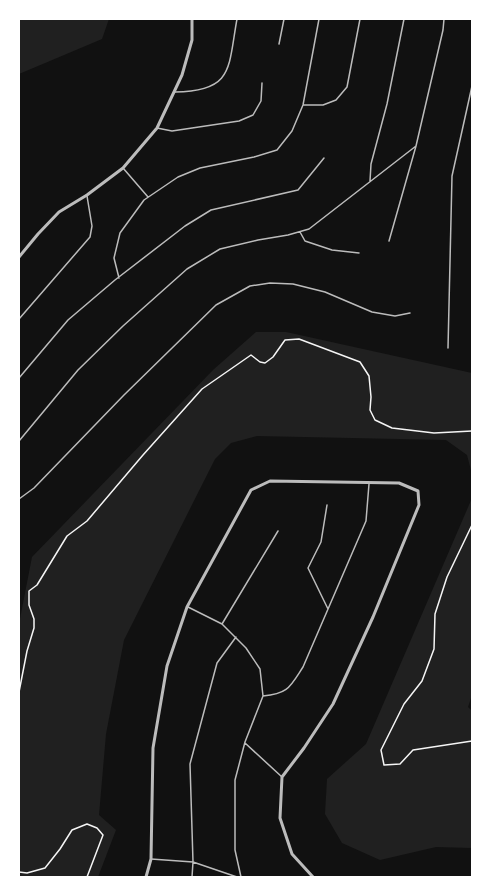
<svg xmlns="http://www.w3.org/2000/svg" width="491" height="896" font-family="'Archivo Narrow',sans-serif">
<rect width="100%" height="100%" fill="#111"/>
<!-- green -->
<path fill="#202020" d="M19 19H109L102 39 19 74Z
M256 332H286L472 373V474L467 455 446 440 257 436 231 443 215 459 124 640 106 734 99 815 116 830 98 877H19V624L32 557 213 370Z
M472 498V695L468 707 472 711V848L436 847 380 860 342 843 325 814 327 779 366 744Z"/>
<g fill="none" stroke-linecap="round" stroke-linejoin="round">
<!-- path -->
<path stroke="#f5f5f5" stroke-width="1.5" d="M472 406V410
M472 525 447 577 435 614 434 649 422 681 404 704 381 750 384 765 400 764 413 750 472 741
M19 692 27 651 34 628V619L29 605V591L37 585 67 536 87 521 143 455 202 389 251 355 260 362 265 363 273 357 285 340 299 339 360 362 369 376 371 397 370 410 375 420 392 428 434 433 472 431
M19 706V712
M19 872 27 873 45 868 60 849 72 830 87 824 97 828 103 835 87 877"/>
<!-- service -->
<path stroke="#bcbcbc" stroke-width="1.5" d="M279 44 284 19
M175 92C234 91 228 68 237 19
M303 105H323L336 100 347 87 360 19
M157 128 172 131 239 121 253 115 261 101 262 83
M123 168 148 197
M370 181 371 164 387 104 404 19
M300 232 305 241 332 250 359 253
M389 241 416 146 443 30 444 19
M119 278 114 258 120 233 144 200 178 177 200 168 254 157 277 150 292 131 303 105 319 19
M19 319 90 237 92 226 87 196
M448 348 452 176 472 86
M19 378 68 320 115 280 185 226 211 210 298 190 324 158
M19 441 78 370 123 326 187 269 220 249 258 240 288 235 309 229 416 146
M19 499 34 488 124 395 216 305 250 286 270 283 293 284 325 292 372 312 395 316 410 313
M327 505 321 542 308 568 328 609
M188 607 222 624 246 648 260 669 263 696 245 742 235 780V850L241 877
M222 624 278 531
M263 696C288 694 290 687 303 667L366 521 369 484
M245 743 282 777
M151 859 193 862 237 877
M192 877 193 862 190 764 217 663 236 637"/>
<!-- minor -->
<path stroke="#bcbcbc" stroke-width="3" d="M19 257 38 234 59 212 87 195 123 168 157 128 182 75 192 40V19
M146 877 151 859 153 748 167 666 187 607 251 490 270 481 399 483 418 491 419 505 373 617 333 704 304 748 282 777 280 818 292 854 313 877"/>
</g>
<!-- border -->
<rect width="491" height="896" fill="none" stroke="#ffffff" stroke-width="40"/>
</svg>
